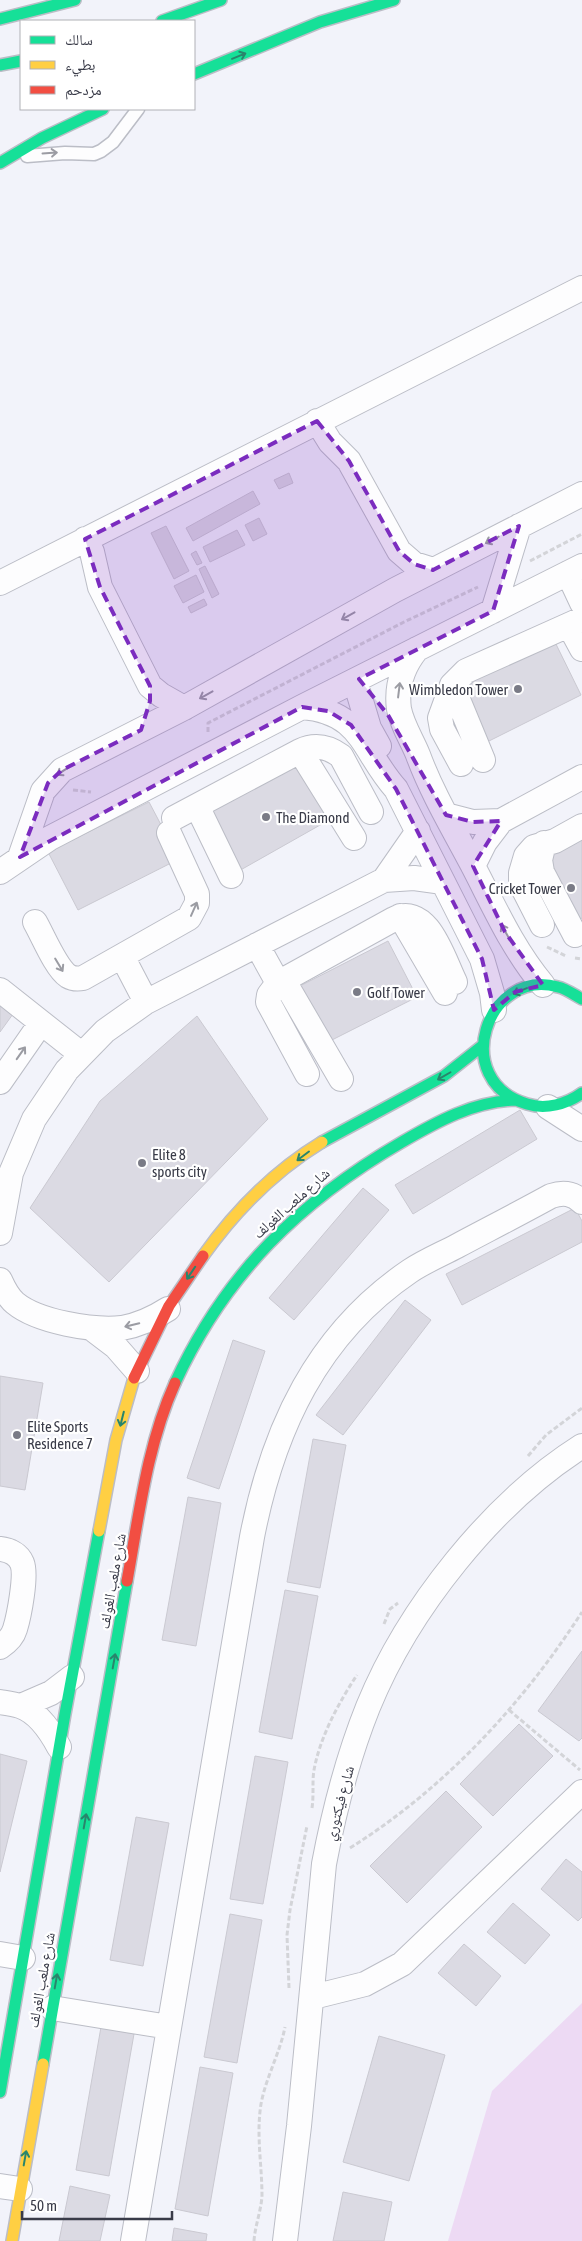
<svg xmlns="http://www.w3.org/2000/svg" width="582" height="2241" font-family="'Asap Condensed','Noto Naskh Arabic',sans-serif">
<rect width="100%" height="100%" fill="#f2f3fa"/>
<!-- green -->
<path fill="#eddaf4" d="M582 2003V2241H448L492 2091Z"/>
<!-- building -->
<path fill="#dbdae3" stroke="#cac9d1" d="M289 473 293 483 279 489 274 480Z
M253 491 260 504 193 541 186 528Z
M259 518 267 534 253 541 245 525Z
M166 526 189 571 174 579 151 533Z
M237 530 245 545 210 562 203 547Z
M196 551 202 563 197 565 191 554Z
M205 566 219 594 212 598 199 569Z
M196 575 204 592 183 603 174 586Z
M204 599 207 605 191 613 188 607Z
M552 636 581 695 485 743 455 684Z
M296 762 329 820 237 872 204 814Z
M149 802 179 859 78 910 48 852Z
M582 833V918L579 920 541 858Z
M388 941 417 997 326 1043 298 987Z
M0 1005 13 1014 0 1032Z
M197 1016 268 1119 109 1282 30 1208 100 1101Z
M520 1110 537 1139 413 1214 395 1185Z
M363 1188 389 1210 294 1320 269 1298Z
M575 1208 582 1221V1242L462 1305 446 1274Z
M405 1300 431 1320 343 1435 316 1415Z
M233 1340 265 1351 219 1489 187 1478Z
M0 1376 43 1383 25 1490 0 1486Z
M313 1439 346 1445 320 1588 287 1582Z
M188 1497 221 1503 196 1646 162 1640Z
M285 1590 318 1596 292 1739 259 1732Z
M582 1651V1738L579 1741 538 1711Z
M519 1724 553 1756 493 1816 460 1784Z
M0 1754 27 1761 0 1872Z
M255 1756 288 1762 263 1904 230 1899Z
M446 1791 482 1827 407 1903 370 1866Z
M136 1817 169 1823 143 1966 110 1960Z
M566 1859 582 1872V1917L578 1921 541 1889Z
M513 1903 550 1935 525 1964 487 1932Z
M230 1914 262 1920 237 2063 204 2057Z
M464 1944 501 1976 476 2006 438 1973Z
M101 2027 134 2034 109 2176 76 2170Z
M379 2036 445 2055 409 2181 343 2162Z
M200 2067 233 2073 208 2216 175 2209Z
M70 2186 110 2195 100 2241H59Z
M343 2192 392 2202 384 2241H333Z
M174 2228 207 2234 206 2241H172Z"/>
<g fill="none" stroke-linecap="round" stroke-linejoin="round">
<defs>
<path id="lane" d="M27 156 65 153 94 154 101 151 113 142 138 109"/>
<path id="street" d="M317 421 330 442 349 461 399 551 414 564 433 570
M85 539 92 552 100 587 150 686 161 695 184 708
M568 573 582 603
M0 583 582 288
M493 611 519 526
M569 625 582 649
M417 649C403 666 396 687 399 709 402 725 412 740 418 755 432 793 453 828 472 864 494 906 512 948 543 985
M355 681 369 728 379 746
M452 685 483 760
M302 707C363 712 362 751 396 789L482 959 492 993 494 1010
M300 751 354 838
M461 764 442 729 440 718 452 685 466 671 582 619
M197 806 231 876
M446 815 473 822 501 821
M174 818 300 751C315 744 327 746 341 756L371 812
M544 843 540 860 542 872 575 935
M20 857 43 791 62 770 184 708 395 590 582 494
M473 866 485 842 501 821 582 777
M0 872 50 838 302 707 582 566
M384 880 418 831
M400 916 445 993
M35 922C43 936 56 968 68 976 73 979 78 979 83 978L189 918 197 903V894L169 833
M542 925 521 884V873L526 856 534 847 555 841 582 826
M257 945 278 983
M122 956 146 1002
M284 981 341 1079
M0 990 81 1054
M307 1074 268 1002 269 995 278 983 394 919C428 903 443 958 455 982
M0 1082 41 1023
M548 1107 582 1129
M0 1233 11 1173 34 1119 67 1070 105 1031 146 1002 384 880 414 878 443 882
M0 1280C4 1289 8 1297 15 1303 38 1322 93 1331 122 1328 139 1325 154 1318 168 1309
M91 1328 116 1347 137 1371
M0 1549C9 1550 18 1554 22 1563 27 1575 19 1616 15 1629 13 1636 6 1643 0 1647
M0 1702C6 1703 14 1704 20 1706 38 1712 51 1732 59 1747
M21 1706 51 1693 72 1677
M0 1954 23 1958
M313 1997 365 1984 402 1964 582 1792
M52 2008 169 2027
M0 2186 20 2189
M133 2241 252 1537C273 1429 317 1334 410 1271 425 1261 442 1254 457 1246 489 1229 520 1213 551 1196 563 1192 573 1193 582 1202
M285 2241 299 2126 324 1864C334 1811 348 1757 368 1707 408 1609 492 1503 582 1446"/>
<path id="fast" d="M0 19 75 0
M162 21 221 0
M0 65 21 61
M194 74 320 22 394 0
M0 163 42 138 103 109
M582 999C574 995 567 989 558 987 486 967 449 1081 527 1104 546 1110 567 1104 582 1093
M322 1142 444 1076 482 1046
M175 1383C225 1274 300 1201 402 1142 438 1121 473 1102 515 1100
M43 2064 127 1581
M0 2092 65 1714 99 1531"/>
<path id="slow" d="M203 1256C235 1211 276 1170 322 1142
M99 1531 116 1440 134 1378
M12 2241 43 2064"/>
<path id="jam" d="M134 1378 169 1306 203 1256
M127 1581C139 1515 147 1445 175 1383"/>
</defs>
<!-- lane casing -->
<use href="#lane" stroke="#bbbdc6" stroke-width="15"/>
<!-- street casing -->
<use href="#street" stroke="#bbbdc6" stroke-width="26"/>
<!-- fast casing -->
<use href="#fast" stroke="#bbbdc6" stroke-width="14"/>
<!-- slow casing -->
<use href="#slow" stroke="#bbbdc6" stroke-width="14"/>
<!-- jam casing -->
<use href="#jam" stroke="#bbbdc6" stroke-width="14"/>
<!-- path -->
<path stroke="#d3d4d8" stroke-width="3" stroke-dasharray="5 2.5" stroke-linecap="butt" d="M530 561 582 534
M208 732V723L404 622 478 587
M73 790 91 792
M547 947 566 956
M575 958 582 959
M528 1456 546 1435 582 1408
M384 1624 390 1609 398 1603
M509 1710 580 1770
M312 1808C314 1795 312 1781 314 1770 320 1737 339 1702 357 1675
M350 1848C444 1789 522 1705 582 1612
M289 1988 287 1935 290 1910 307 1826
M254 2241C255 2226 261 2211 262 2196 262 2165 256 2135 261 2104 266 2077 280 2053 285 2027"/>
<!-- lane -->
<use href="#lane" stroke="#fdfdfe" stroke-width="12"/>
<!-- street -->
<use href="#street" stroke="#fdfdfe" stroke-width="24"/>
<!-- fast -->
<use href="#fast" stroke="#16e098" stroke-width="11"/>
<!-- slow -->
<use href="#slow" stroke="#ffcf43" stroke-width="11"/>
<!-- jam -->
<use href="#jam" stroke="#f24e42" stroke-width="11"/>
</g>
<!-- one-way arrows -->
<defs><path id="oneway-shaft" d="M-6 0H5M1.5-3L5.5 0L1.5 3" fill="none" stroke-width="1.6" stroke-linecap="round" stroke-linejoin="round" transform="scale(1.25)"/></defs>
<g stroke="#29856c">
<use href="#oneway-shaft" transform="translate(239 56) rotate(-22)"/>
<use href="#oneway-shaft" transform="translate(520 991) rotate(157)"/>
<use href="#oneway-shaft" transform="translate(444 1076) rotate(150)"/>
<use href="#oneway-shaft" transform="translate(303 1156) rotate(143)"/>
<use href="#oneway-shaft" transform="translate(191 1273) rotate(124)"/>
<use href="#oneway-shaft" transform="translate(122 1419) rotate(104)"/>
<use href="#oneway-shaft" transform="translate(114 1661) rotate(-80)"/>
<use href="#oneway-shaft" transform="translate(85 1821) rotate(-80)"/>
<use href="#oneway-shaft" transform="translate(56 1981) rotate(-80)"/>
<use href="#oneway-shaft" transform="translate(25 2158) rotate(-80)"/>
</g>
<g stroke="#9b9ca3">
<use href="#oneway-shaft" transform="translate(50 153) rotate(-4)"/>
<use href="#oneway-shaft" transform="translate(492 540) rotate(153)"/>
<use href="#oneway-shaft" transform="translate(348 616) rotate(151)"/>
<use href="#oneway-shaft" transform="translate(399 690) rotate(-83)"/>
<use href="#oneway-shaft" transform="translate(206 695) rotate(151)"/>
<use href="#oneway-shaft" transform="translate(63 771) rotate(147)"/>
<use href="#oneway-shaft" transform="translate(194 909) rotate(-66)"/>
<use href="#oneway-shaft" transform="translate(505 931) rotate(-119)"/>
<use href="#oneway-shaft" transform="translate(59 965) rotate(59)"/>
<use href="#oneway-shaft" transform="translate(21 1053) rotate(-55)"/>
<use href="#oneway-shaft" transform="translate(132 1325) rotate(166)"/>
</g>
<!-- marked area -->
<path fill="#7b2cbf" fill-opacity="0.2" stroke="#7b2cbf" stroke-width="4" stroke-dasharray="10 6" stroke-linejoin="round" d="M317 421 349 461 399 551 414 564 433 570 519 526 493 611 359 679 388 715 446 815 473 822 501 821 473 866 505 932 543 985 515 992 494 1010 482 959 396 789 351 725 328 711 302 707 20 857 48 783 62 770 141 730 150 701V686L100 587 85 539Z"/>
<!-- markers -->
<g fill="#7a7b86" stroke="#fff" stroke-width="2">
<circle cx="518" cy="689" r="5"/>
<circle cx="266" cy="817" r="5"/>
<circle cx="571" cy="888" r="5"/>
<circle cx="357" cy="992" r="5"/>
<circle cx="142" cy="1163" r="5"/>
<circle cx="17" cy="1435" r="5"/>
</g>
<g text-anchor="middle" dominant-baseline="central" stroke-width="4.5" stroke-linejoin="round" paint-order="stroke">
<!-- poi labels -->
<g font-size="15" fill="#393b48" stroke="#fff" text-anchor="start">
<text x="508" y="689" text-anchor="end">Wimbledon Tower</text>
<text x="276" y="817">The Diamond</text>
<text x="561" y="888" text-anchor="end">Cricket Tower</text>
<text x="367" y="992">Golf Tower</text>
<text x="152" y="1154">Elite 8<tspan x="152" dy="17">sports city</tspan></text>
<text x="27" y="1426">Elite Sports<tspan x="27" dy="17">Residence 7</tspan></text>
</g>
<!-- street labels -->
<g font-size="15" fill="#393b48" stroke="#fff">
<text transform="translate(291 1203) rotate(-42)">شارع ملعب الغولف</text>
<text transform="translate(112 1581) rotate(-80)">شارع ملعب الغولف</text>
<text transform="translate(339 1803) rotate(-75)">شارع فيكتوري</text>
<text transform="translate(41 1980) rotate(-80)">شارع ملعب الغولف</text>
</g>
</g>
<!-- legend -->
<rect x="20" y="20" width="175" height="90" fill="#ffffff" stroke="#b0b1b6"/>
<rect x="30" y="36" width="25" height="8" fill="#16e098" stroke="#b0b1b6"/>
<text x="65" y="45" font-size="15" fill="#393b48">سالك</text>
<rect x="30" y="61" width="25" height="8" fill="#ffcf43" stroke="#b0b1b6"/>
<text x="65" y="70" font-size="15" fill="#393b48">بطيء</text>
<rect x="30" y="86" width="25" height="8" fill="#f24e42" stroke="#b0b1b6"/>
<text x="65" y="95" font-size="15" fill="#393b48">مزدحم</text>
<!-- scale -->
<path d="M22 2211v8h150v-8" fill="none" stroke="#393b48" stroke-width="2.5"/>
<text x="30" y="2211" font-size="15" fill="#393b48" stroke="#ffffff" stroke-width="4" paint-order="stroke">50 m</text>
</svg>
